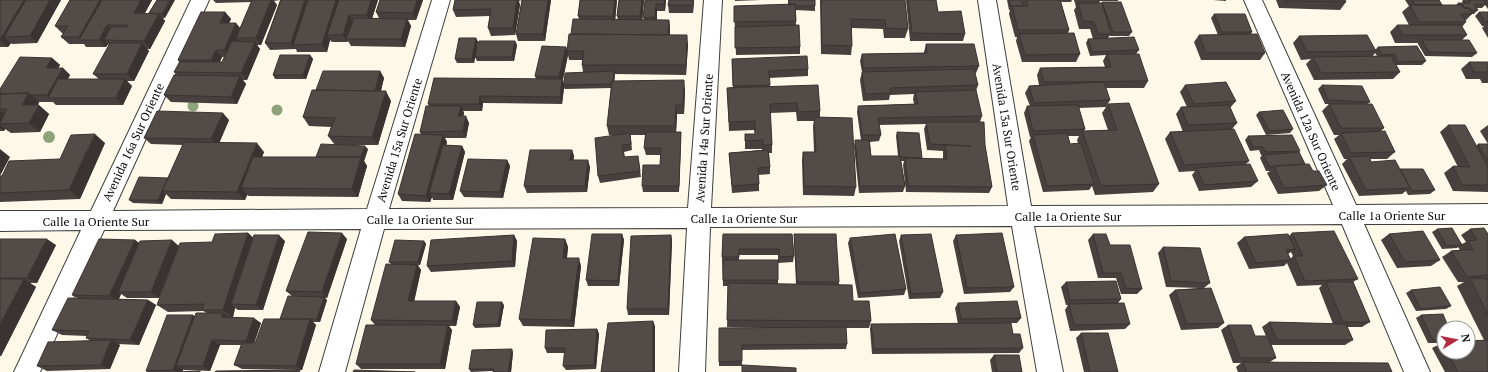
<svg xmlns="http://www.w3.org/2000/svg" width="1488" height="372" font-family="'PT Serif',serif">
<rect width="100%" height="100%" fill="#fef8e9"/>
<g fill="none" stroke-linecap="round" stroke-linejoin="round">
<defs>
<path id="minor" d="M191 0H209L113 211 367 209 432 0H450L389 209 688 208 704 0H722L711 208 1008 206 978 0H996L1031 206 1333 205 1244 0H1262L1356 205 1488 204V224H1364L1430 372H1404L1342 224 1034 226 1063 372H1037L1012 226 710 227 705 372H679L687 228 384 229 345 372H319L361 229 104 230 40 372H14L81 230 0 231V211H91Z"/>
</defs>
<!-- minor casing -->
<use href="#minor" stroke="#3e3e3e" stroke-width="2"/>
<!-- minor -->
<use href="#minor" fill="#fff" fill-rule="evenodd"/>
</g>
<!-- trees -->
<g fill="#8ea37a">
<circle cx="193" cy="106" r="5.5"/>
<circle cx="277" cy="110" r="5.5"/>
<circle cx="49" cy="137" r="6"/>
</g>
<!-- wall -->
<path fill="#47403e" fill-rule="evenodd" d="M0 0H61L37 43 12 44 11 43 8 47H0Z
M70 0H152L145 13H149L157 0 165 18H163L165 21 150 49H147L149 51 134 81H127L132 86 123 105H56L53 102H39L38 105 49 114 40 132 11 133 5 129 4 131H0V89L52 58 60 65 58 68H63L70 75 68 79H99L93 74 109 45 108 44 106 47H86L84 44H69L61 37 63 33H62L55 26Z
M213 0H378L372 18H379L376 12 380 0H423L416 20H408L411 26 405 47 351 46 348 41 347 42H332L330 40 327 52H297L296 49 270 50 265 43 280 0 274 1 277 5 261 45H257L260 49 247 80H243L246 84 237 104 171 102 164 95 177 75 174 72 179 62 178 60 225 12 231 19 229 23 240 28 252 2 216 3ZM222 57H225L222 62H220Z
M455 0H551L545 41H518L516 34 522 0 519 1 520 5 515 35 491 36 488 28 490 16 456 17 453 10Z
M580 0H617L615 20H618L617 16 619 0H644L642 20H644L645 0H666L665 11H657V20H669L670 28V35L688 44 686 75 614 74V81L685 89 684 114H677L676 132H681V139L679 192H643L642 186 660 165 661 155H646L644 148 645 135H630L632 150 624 152 625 157 639 162 641 177 600 183 598 176 617 135H609L607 126 611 88 565 89 564 88 562 104 483 103 482 111H463L464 113 463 116 469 123 466 138H445L447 142 446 145 462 146 465 152 453 200H433L432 197 430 202 402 201 398 194 421 134 420 132 429 106 428 104 536 79 535 76 566 47 567 50 571 34 579 19 578 16ZM568 55 569 60H582V65L583 72 564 84 563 79Z
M694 0 693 13H669L668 5Z
M735 0H761L735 1Z
M788 0H815V11L795 10 796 21V25L800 47V54L736 55 734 6 788 5Z
M820 0H905L908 29 905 38H884L883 29 852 28V46L851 55 821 54Z
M906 0H936L938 12 965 34 963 41H910Z
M1007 0H1022V1L1023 0H1072L1071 2H1061L1069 30 1068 33 1080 54 1076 62H1022L1016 41 1017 37H1015L1009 14 1010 10H1009Z
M1074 0H1118V1H1100L1099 3H1102V2L1132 32 1129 36H1110V35L1108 38 1139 50 1136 54 1148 81 1144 88H1106L1110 100 1106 107 1079 108 1085 129 1084 131 1108 130 1102 113 1108 104 1159 184 1153 192 1095 195 1092 186 1089 190 1043 192 1029 141 1031 137H1030L1024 113 1027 106H1030L1025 93 1029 86 1039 85 1037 75 1040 68 1105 67 1103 61 1106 55 1090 56 1086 43 1088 39H1093L1090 29H1079L1074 10 1076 7ZM1068 136H1079L1077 140 1078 143 1070 144Z
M1213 0H1226V1Z
M1276 0H1345L1346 2 1340 10 1279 8Z
M1405 0H1439L1442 5H1456L1458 3H1463L1462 1 1463 0H1488V9L1485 5 1482 8H1476L1478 10 1474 14H1472L1465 21 1466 22 1462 27 1467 35 1462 40 1477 53 1472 57 1425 56 1418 44V43H1395L1390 32 1397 25H1409L1402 12 1409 6Z
M1479 12H1488V38L1482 28 1484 26H1482L1475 16Z
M1214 14 1252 32 1251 34 1265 53 1260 60H1201L1194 42 1199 35H1218L1211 18Z
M1299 36 1375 50 1378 47 1426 61 1422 65H1396L1400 72 1393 79 1314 80 1306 64 1311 59 1301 60 1293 43ZM1375 53 1377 56 1372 57Z
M476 38 478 42 474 63H457L455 59Z
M515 41 517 45 514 61H477L475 57Z
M926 44 979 66 976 73H975L978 85 976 91 982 116 980 122 985 145 992 187 989 193 906 192 903 165 904 161H901L905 186 903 192 859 193 854 147 855 140H861L857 112 858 106 914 104 913 99 914 94 890 95 889 100 863 101 860 80 862 72 860 61 862 54 924 53V52ZM926 124 924 129 927 150 943 151V159H922V158L897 132 896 136 898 156H871L870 142 879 141 881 135 879 125Z
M310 55 313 59 306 79H275L273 75Z
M732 59 808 69V76L769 78 770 86 820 111V117L856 187 854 196 803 195 802 160 803 152H814L813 126 814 121H797L796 112 770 113 772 145V153H769L770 167V174L758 175 759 184V191L732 193 729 153 762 150V149H745V134H755L754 130 729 131 727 88 733 87Z
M1469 62H1488V83H1482L1480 79H1466L1461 69Z
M380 71 384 78 381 91 391 101 378 145H337L368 149 364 161 367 166 358 197 249 196 247 195 245 200 171 199 166 194 162 204 133 203 129 200 168 178 183 145 151 144 144 138 229 120 219 143 264 152 262 157H316L335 145 328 136 331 127 309 126 303 117 316 90Z
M1185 85 1236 101 1230 108 1237 123 1232 129 1249 161 1246 164 1258 181 1251 187 1199 191 1192 175 1195 171 1179 172 1165 139 1170 132H1183L1176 114 1181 107H1187L1180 92Z
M1322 85 1370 102 1367 104 1384 128 1380 132 1395 152 1387 159H1370L1371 162 1400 169 1435 190 1430 194 1408 195 1406 191 1402 194 1359 196 1342 164 1347 159H1344L1334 139 1339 135H1334L1322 111 1329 104H1325L1318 89Z
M1259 112 1293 129 1290 133 1266 135 1256 115Z
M1448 125 1476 146 1478 144H1488V192L1453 191 1444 173 1453 166 1458 167 1440 132Z
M1488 125V144L1480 131Z
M1248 136 1300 151 1299 152 1305 164 1327 185 1319 191 1278 194 1267 173 1270 171H1266L1260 158 1262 155H1261L1259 150 1250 151 1245 140Z
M105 143 80 199 0 202V176L60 159Z
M572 150 574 156 573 160 590 167 587 192 527 193 524 186Z
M507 160 510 166 503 198 464 197 460 191Z
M1437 229 1462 244 1466 242 1461 235 1470 229 1488 234V372H1445L1432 348 1442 343H1428L1416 318 1421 315 1444 328V352H1468V330L1473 340 1470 341 1484 340 1457 286 1464 282H1458L1442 257 1451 251 1460 250 1458 247 1457 248 1442 249 1432 232Z
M248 233 253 238 285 241 263 310H238L235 308 233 317H228H229L261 323 254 343H255L304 297 292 296 286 291 347 239 327 298H324L327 300 320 322H313L316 325 302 370 242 369 234 365 241 345H220L210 371 184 370H183L182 372H201H148L146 371 195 316 207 313 203 311 168 312 157 305 212 242Z
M1292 233 1358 279 1353 282 1370 322 1362 327H1347L1353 340 1345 345H1271L1276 358 1270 362 1392 372H1238L1236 367 1241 363H1233L1221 330 1228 325 1255 336H1266L1262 327 1269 322 1333 324 1319 288 1322 285 1297 286 1287 263 1284 266 1249 269 1237 243 1244 237 1289 236ZM1291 252 1293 256 1290 259 1288 254Z
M622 234 624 240 619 286H588L586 280Z
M723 234H792L794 256 793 262 778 263V255H739V260L778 280V284H796L794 240V234L839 282V284L871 321 869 328H846L847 344 846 349 742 350V366H719V328L787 327H727L728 286H723L722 257Z
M1093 234 1142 289 1137 294H1121L1116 278H1098L1088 240Z
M1389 234 1440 260 1431 266 1397 268 1381 240Z
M514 235 517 241 515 267 431 272 427 266Z
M671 235 672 241 669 315H628L627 309Z
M901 235 943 292 940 298 909 299 899 241Z
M956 235 1014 287 1010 292 964 294 953 241Z
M850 238 906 289 904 295 858 298 848 243Z
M0 239 56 245 37 283H30L36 287 1 356H0Z
M565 239 568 247 567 258 581 266 574 327 523 326 519 319Z
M135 240 139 243 179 246 159 298H127L121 294 119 299 148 300 156 305 139 345 118 344 120 345 110 369 47 371 37 366 91 341 86 338 87 336 62 335 52 330 77 298 72 295Z
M424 241 426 244 420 265H418L421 270 414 301H456L460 307 456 326H449L452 330 445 369H361L356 364 375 325 371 320 391 264 389 262Z
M1163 247 1210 283 1204 288 1224 323 1218 328 1181 330 1169 295 1175 290 1200 288 1166 287 1158 253Z
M1066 282 1121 299 1118 303 1130 324 1125 329 1070 331 1065 310 1068 305H1066L1061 287Z
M1411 290 1451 306 1446 309 1416 311 1406 293Z
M958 303 1021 318 1017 323H1001L1013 334 1023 348 1019 353 872 354 870 329 871 324H958L955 308Z
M504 305 500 327 475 328 473 325Z
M597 329 599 334 596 369 566 370 563 366 565 353H547L545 348Z
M1081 333 1118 372H1084L1076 338Z
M513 352 511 372H493V371L471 372 469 369Z
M994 355 1022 372H992L990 360Z"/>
<!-- shaded-wall -->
<path fill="#393432" d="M24 0H36L4 37 11 43 8 47 0 40Z
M50 0H61L37 43 30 36Z
M100 0H111L81 40 79 37Z
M141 0H152L141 20 134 13Z
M170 0H175L165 18 162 14Z
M271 0H273L277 5 261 45 256 38Z
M305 0H310L293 45 296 50 291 43Z
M336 0H343L327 35 330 40 327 52 322 44Z
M371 0H378L371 22 367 15Z
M417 0H423L416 20 413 13Z
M517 0H518L520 5 515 35 513 28Z
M548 0H551L545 41 543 34Z
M615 0H617L615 23 613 16Z
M642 0H644L642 24 640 16Z
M665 0H666L665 11 664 4Z
M693 0H694L693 13Z
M656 4 657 11 656 25 655 17Z
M225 12 231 19 226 30 220 23Z
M159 14 165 21 150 49 144 41Z
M349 15 353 22 346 39 348 41 347 42 343 35Z
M407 19 411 26 405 47 401 39Z
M669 20 670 28 669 43 668 36Z
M236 23 242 30 236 38 238 40 230 57 224 50Z
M107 25 114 32 104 40 108 44 106 47 99 40Z
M687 35 688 44 686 75V65Z
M476 38 478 42 474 63 472 59Z
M515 41 517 45 514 61 512 57Z
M255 42 260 49 247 80 241 73Z
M142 43 149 51 134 81 127 74Z
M566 47 568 55 563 79 564 88 562 104 560 97 562 84 559 77Z
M216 50 222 57 217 68 211 60Z
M310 55 313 59 306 79 303 75Z
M52 58 60 65 54 75 46 68Z
M63 68 70 75 57 98H50L47 95Z
M380 71 384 78 379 98 375 91Z
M614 71 615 75 614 88 613 84Z
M240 76 246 84 237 104 231 97Z
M125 79 132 86 123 105 116 98Z
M684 80 685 89 684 114 683 105Z
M386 91 391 101 378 145 372 137Z
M29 93 39 102 33 114 22 105Z
M480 96 483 103 482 111 479 104Z
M39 105 49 114 40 132 29 123Z
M676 105 677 114 676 134 675 126Z
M461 106 464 113 462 123 458 116Z
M0 110 11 118 0 124Z
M223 113 229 120 218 146 211 139Z
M466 116 469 123 466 138 463 131Z
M0 125 5 129 4 131 0 128Z
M681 132V139L679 192V186Z
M630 133 631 140 632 150 631 144Z
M95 134 105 143 80 199 69 190Z
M443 135 447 142 444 154 429 193 432 197 430 202 426 196Z
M257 143 264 152 250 188H241L247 195 245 200 237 192Z
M365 146 368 149 364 161 367 166 358 197 352 189Z
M462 146 465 152 453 200 449 194Z
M0 149 10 157 0 176Z
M572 150 574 156 573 166 570 160Z
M507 160 510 166 503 198 500 192Z
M588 160 590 167 587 192 585 186Z
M162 191 166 194 162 204 158 200Z
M248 233 257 241 231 304 235 308 233 317 223 310Z
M342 233 347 239 327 298 322 292Z
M622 234 624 240 619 286 618 281Z
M279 235 285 241 263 310 256 305Z
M514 235 517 241 515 267 512 261Z
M671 235 672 241 669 315 668 309Z
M47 239 56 245 37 283 27 278Z
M565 239 568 247 566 266 563 258Z
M135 240 143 246 118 292 121 294 118 301 109 296Z
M172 240 179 246 159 298 151 292Z
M424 241 426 244 420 265 418 262Z
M579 258 581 266 574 327 571 320Z
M417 265 421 270 413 307 408 301Z
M24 279 36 287 1 356H0V325Z
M324 297 327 300 320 322 317 319Z
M148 300 156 305 139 345 130 340Z
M456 301 460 307 456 326 452 321Z
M502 302 504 305 500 327 498 324Z
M223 313 230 319 222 317Z
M193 315 201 320 176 366 183 370 182 372H177L173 370Z
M254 318 261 323 253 346 246 341Z
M310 319 316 325 302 370 296 366Z
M653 321 655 326V372H653Z
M448 325 452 330 445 369 440 364Z
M597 329 599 334 596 369 594 365Z
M111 340 120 345 110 369 101 365Z
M212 340 220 345 210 371 203 366Z
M512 349 513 352 511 372H508Z"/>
<!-- building -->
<path fill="#524b48" stroke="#393432" d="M0 0H24L0 40Z
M26 0H50L30 36 4 37Z
M70 0H100L79 37H61L68 26H55Z
M102 0H141L134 13 159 14 144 41 104 40 111 27H127L128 25H107L99 40H79Z
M157 0H170L162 14 149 13Z
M252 0H271L256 38H236Z
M281 0H305L291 43H265Z
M308 0H336L322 44 293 45Z
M339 0H371L367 15H349L343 35H327Z
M380 0H417L413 13 376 12Z
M455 0H517L513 28H488L491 9 453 10Z
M522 0H548L543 34H516Z
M580 0H615L613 16H578Z
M619 0H642L640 16H617Z
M645 0H665L664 4H656L655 17 643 18Z
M669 0H693V5H668Z
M789 0H815V6H795V4L789 5Z
M821 0H905L908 29 886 28 885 20 851 19 852 46 822 45Z
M908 0H936L938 12 961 11 965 34 912 33Z
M1009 0H1022L1024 6H1011Z
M1027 0H1060L1069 30H1018L1012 6H1028Z
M1285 0H1345L1346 2 1285 1Z
M1412 0H1439L1442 5H1415Z
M1469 0H1484L1486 4H1474L1478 10H1471L1469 8H1464L1463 5H1460L1458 3H1470Z
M1102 2H1121L1132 32H1113Z
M1078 3H1102L1111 34H1098L1094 22 1083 21Z
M795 4 796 21 734 22V6Z
M1410 5H1463L1464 8H1469L1472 14H1461L1466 22H1419Z
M201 12H225L220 23H236L224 50H216L211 60H178Z
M1479 12H1488V22H1486Z
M1214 14H1245L1252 32H1222Z
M354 18 407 19 401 39H346Z
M573 19 669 20 668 35 571 34Z
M799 25 800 47 735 48V27Z
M1397 25H1461L1467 35H1403Z
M1074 33 1080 54 1025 55 1019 34Z
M569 34 687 35 686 65H582L584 51H567Z
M1257 34 1265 53H1206L1199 35Z
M1367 35 1376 51 1307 52 1299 36Z
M1134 37 1139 50 1092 52 1088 39Z
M459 38H476L472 59H455Z
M1422 40H1469L1477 53 1429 52Z
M232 41 255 42 241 73 174 72 180 62H222Z
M479 41H515L512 57H475Z
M110 43H142L127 74H93Z
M926 44H974L979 66 863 68 862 54 927 53Z
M542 46 566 47 559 77 535 76Z
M1417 46 1426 61 1398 62 1394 54 1382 55 1378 47Z
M1107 54H1139L1148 81 1044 82 1040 68 1111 67Z
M280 55H310L303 75H273Z
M807 56 808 69 769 71 770 85 733 86 732 59Z
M1391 56 1400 72 1321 73 1313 57Z
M20 57 52 58 46 68H63L47 95H31L29 93 0 94V89Z
M1469 62H1488V72H1474Z
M974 69 978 85 890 88 891 93 865 94 862 72Z
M323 71H380L375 91 316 90Z
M614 71 613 81H612L611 84 564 85 565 73Z
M174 75 240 76 231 97 164 95Z
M434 78 562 79 560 97 480 96 479 104H428Z
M58 79H125L116 98H48Z
M684 80 683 105H676L675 126H607L612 81Z
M1104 82 1110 100 1034 103 1029 86Z
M1226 82 1236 101 1194 104 1185 85Z
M818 85 820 111 798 112 797 103 770 104 772 145H763V140L745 141V134H755V121L729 122 727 88Z
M1322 85 1362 86 1370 102 1328 100Z
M312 90 386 91 372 137 328 136 335 118 303 117Z
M976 90 982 116 878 118 881 135H862L858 106 918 104 915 92Z
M29 93 22 105H39L29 123 0 124V123L7 109H0V94Z
M1129 103 1159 184 1101 186 1082 131 1117 130 1108 104Z
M1329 104H1372L1384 128H1341Z
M1078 105 1085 129 1033 131 1027 106Z
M1229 105 1237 123 1188 125 1181 107Z
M426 106H461L458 116H466L463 131 420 132Z
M1283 110 1293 129 1270 131 1259 112Z
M157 111 223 113 211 139 144 138Z
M814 117 852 118 856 187 804 186 803 152H816Z
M926 122H984L985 145 992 187 908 186 905 158 947 159 945 145 971 146 930 144Z
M1448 125H1465L1488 167V185H1462L1453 166 1470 167Z
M1234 129 1249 161 1184 165 1170 132Z
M1385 131 1395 152 1351 153 1341 133Z
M646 132H681L679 186H642L643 165H660L661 148H644Z
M897 132 919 133 922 158 901 157 900 156Z
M630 133 631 144 622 145 624 157 638 156 640 171 598 176 595 138Z
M1067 133 1070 144 1081 143 1094 184 1047 186 1033 135Z
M95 134 69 190 0 193V176H2L9 161 60 159 71 135Z
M415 134 443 135 426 196 398 194Z
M1292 135 1300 151 1265 152 1263 147H1253L1248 136Z
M855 140H869L871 156H900L905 186H860Z
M184 142 257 143 237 192 162 191Z
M321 144 365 146 361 157H316Z
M1478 144H1488V161Z
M443 145 462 146 449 194 429 193Z
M530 150H572L570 160H588L585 186H524Z
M768 150 770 167 758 168 759 184 732 186 729 153Z
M1299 152 1305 164 1274 166V167H1270L1263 155Z
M1369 156 1371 162 1395 160 1410 188 1366 190 1349 157Z
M253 157H361L352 189 241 188Z
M468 159 507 160 500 192 460 191Z
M1250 164 1258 181 1204 185 1197 168Z
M1309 164 1313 171H1319L1327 185 1284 188 1274 166Z
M1400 169H1423L1435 190 1412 191Z
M139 177 168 178 158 200H129Z
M1452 228 1462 245 1447 246 1437 229Z
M1484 228 1488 234V275L1467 277 1451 251 1473 249 1467 241 1477 240 1470 229Z
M1334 231 1358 279 1305 281 1294 256H1303L1292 233Z
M1423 231 1440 260 1405 262 1389 234Z
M308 232 342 233 322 292 286 291Z
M248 233 223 310H202L204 304 157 305 180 243 212 242 215 234Z
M1002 233 1014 287 967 288 956 235Z
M592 234H622L618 281 586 280Z
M723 234H792L794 256 779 257V249H739V257H722Z
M794 234H836L839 282H797Z
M895 234 906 289 860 293 850 238Z
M931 234 943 292 911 294 901 235Z
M1093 234H1106L1110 245H1130L1142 289 1126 288 1121 273H1103Z
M1288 234 1295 249 1286 250 1291 260 1256 263 1244 237Z
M254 235H279L256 305 231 304Z
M514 235 512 261 427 266 431 240Z
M671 235 668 309H627L631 236Z
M533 238 565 239 563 258H579L571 320 519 319Z
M0 239H47L27 278H0Z
M99 239 135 240 109 296 72 295Z
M172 240 151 292H118L140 241Z
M395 240 424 241 418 262H389Z
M1163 247 1200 248 1210 283 1171 281Z
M723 260H778V280H723Z
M386 264 417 265 408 301H456L452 321 371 320Z
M1470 278 1488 279V315Z
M0 279H24L0 325Z
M1116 281 1121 299 1070 300 1066 282Z
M1326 282H1353L1370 322H1343Z
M728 283 852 285 853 301H869L871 321 727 320Z
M1440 287 1451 306 1421 309 1411 290Z
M1211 288 1224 323 1187 324 1175 290Z
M288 296 324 297 317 319H280Z
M68 298 148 300 130 340 86 338 89 331 52 330Z
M1017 301 1021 318 961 319 958 303Z
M477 302H502L498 324 473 325Z
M1124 303 1130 324 1074 325 1069 304Z
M196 313H223L222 317 254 318 246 341 212 340 203 366H176Z
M1443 314 1447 324H1465L1467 328H1444V340H1433L1421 315Z
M167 315H193L173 370 146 371Z
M264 319H310L296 366 234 365 242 343H255Z
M653 321V372H601L608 323Z
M1269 322 1346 324 1353 340H1277Z
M1011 323 1013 334H1020L1023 348 874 349 871 324Z
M366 325H448L440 364H356Z
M1228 325H1251L1255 336H1268L1276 358H1240Z
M846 327 847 344 742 345V361L719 362V328Z
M597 329 594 365 563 366 565 348H545L546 330Z
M1468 330 1473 340H1468Z
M1081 333H1108L1118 372H1090Z
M111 340 101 365 37 366 48 342Z
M1488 340V372H1458L1447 352H1468V341Z
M512 349 508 372H493L494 369H469L472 350Z
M994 355H1019L1022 372H997Z
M1243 362 1388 363 1392 372H1247Z
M742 365 796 368V372H742Z
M300 370 299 372H215L216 371Z
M354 370 415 372H353Z
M200 371V372H176Z"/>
<g text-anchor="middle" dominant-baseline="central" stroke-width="4" stroke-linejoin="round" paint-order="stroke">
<!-- street labels -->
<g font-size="12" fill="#0b0b0b" stroke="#fff">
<text transform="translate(1007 127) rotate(81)">Avenida 13a Sur Oriente</text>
<text transform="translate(1311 131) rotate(66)">Avenida 12a Sur Oriente</text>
<text transform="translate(704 138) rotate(-86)">Avenida 14a Sur Oriente</text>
<text transform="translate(399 140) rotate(-73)">Avenida 15a Sur Oriente</text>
<text transform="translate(133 142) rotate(-65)">Avenida 16a Sur Oriente</text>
<text x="1392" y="215">Calle 1a Oriente Sur</text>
<text x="1068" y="216">Calle 1a Oriente Sur</text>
<text x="744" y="218">Calle 1a Oriente Sur</text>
<text x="420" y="219">Calle 1a Oriente Sur</text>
<text x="96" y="221">Calle 1a Oriente Sur</text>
</g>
</g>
<!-- north arrow -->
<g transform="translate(1456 340) rotate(80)"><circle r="19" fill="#ffffff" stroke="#9d9d9d"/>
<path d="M0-3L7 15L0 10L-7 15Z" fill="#b22b40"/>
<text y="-6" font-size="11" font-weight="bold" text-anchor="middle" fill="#0b0b0b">N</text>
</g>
</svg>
